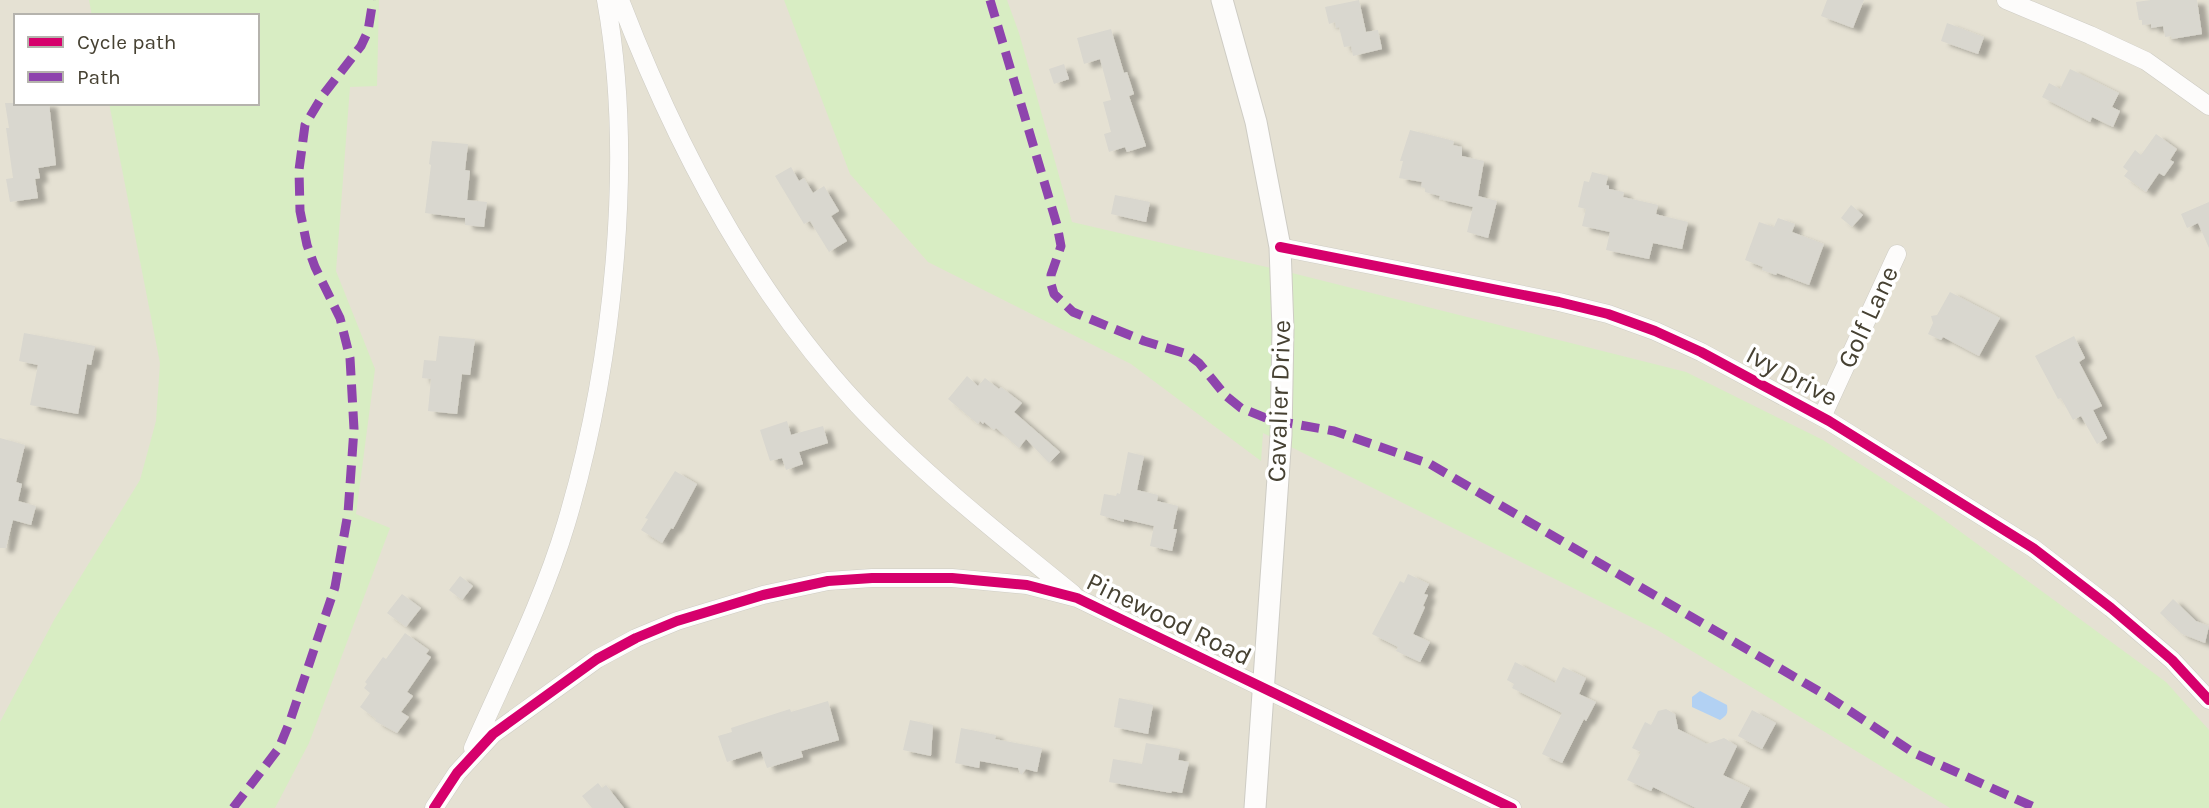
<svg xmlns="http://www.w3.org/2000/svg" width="2209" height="808" font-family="Karla,sans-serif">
<defs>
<filter id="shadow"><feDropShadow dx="8" dy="4.5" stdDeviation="2" flood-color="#0004"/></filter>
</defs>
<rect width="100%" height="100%" fill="#f0eee7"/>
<!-- residential -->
<path fill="#e5e1d3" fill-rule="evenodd" d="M0 0H2209V808H0ZM16 16H257V103H16Z"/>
<!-- green -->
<path fill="#d8edc3" d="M89 0H379L377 86 350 87 336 271 375 369 356 514 390 528 309 743 275 808H0V722L54 620 140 480 156 421 160 363 109 103H257V16H92Z
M784 0H1007L1019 33 1072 222 1292 273 1686 372 1823 440 1928 508 2166 682 2209 730V808H1950L1659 631 1263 433 1261 461 1131 364 928 262 850 174Z"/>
<!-- water -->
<path fill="#b2d1f3" d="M1700 691 1727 705C1728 714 1727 715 1720 720L1692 707V697Z"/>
<!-- building -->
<path fill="#d9d7cf" filter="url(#shadow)" d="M1359 0 1366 32 1378 30 1382 49 1353 56 1351 46 1344 47 1339 27 1336 28 1335 22 1329 24 1325 7Z
M1827 0H1864L1853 28 1821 16Z
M2151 0H2197L2202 34 2172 39 2171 36 2165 37 2163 26 2151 28V24L2142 25V20H2139L2136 2Z
M1947 23 1984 37 1978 54 1941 41Z
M1111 29 1124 73 1127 72 1134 94 1129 96 1146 146 1127 152 1125 147 1109 152 1104 134 1111 132 1103 102 1111 100 1100 59 1084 64 1077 38Z
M1064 64 1069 79 1054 84 1049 69Z
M2070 69 2119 93 2112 107 2120 111 2113 127 2092 117 2090 122 2042 97 2049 83 2060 89Z
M5 103H49L56 165 38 168 40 178 35 179 38 198 10 202 6 179 13 178 6 128H9Z
M1410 130 1454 141 1453 145 1462 147V156L1484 161 1478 196 1497 201 1488 238 1467 232 1473 207 1439 199 1440 196 1425 192V188L1421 187 1422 182 1399 178 1403 161H1400Z
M2156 134 2177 149 2170 160 2174 162 2164 176 2159 173 2146 192 2124 176 2128 171 2123 167 2135 150 2141 155Z
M432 141 468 144 465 170 470 171 467 200 487 202 484 227 465 225V218L425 213 431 165 429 164Z
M791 167 799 181 804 178 813 193 824 186 839 211 831 216 847 241 829 252 810 221 804 224 775 176Z
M1592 172 1608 176 1606 185 1609 186V189L1624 192 1623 197 1658 205 1656 214 1659 215 1688 222 1682 249 1653 243 1649 259 1606 250 1610 232 1582 226 1586 209 1578 207 1584 181 1589 182Z
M1115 195 1150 202 1146 222 1111 214Z
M2209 202V248L2198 223 2187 228 2181 214Z
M1851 205 1863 215 1852 227 1841 218Z
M1778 218 1795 224 1792 232 1824 244 1809 285 1777 273 1776 275 1762 270 1763 267 1745 260 1759 222 1774 227Z
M1950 292 2000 318 1979 356 1943 337 1941 340 1928 334 1933 323 1931 316 1937 315Z
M24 333 95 346 91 365 87 364 78 414 30 405 38 365 19 361Z
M439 336 475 339 470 375 462 374 457 414 428 411 431 379 422 378 424 360 436 361Z
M2074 336 2085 358 2079 362 2102 406 2093 410 2107 438 2097 444 2081 416 2073 420 2061 398 2058 399 2035 356Z
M967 376 978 386 985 378 999 389 1001 387 1022 403 1014 412 1060 452 1049 463 1026 439 1019 448 996 428 994 430 984 422 983 424 980 421 978 424 948 399Z
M787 421 791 435 823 426 828 443 799 452 803 464 786 470 782 458 770 461 760 430Z
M0 438 25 445 16 482 22 484 18 501 36 506 31 525 13 520 6 548H0Z
M1128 452 1144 456 1137 490 1158 495 1157 501 1178 506 1173 529H1177L1172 551 1150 546 1154 526 1124 519V522L1100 515 1104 494 1116 496 1117 493 1120 494Z
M675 471 697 484 673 529 671 528 662 543 641 530 648 519 645 518Z
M1408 574 1429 584 1424 594 1428 595 1423 606 1425 607 1413 634 1430 642 1420 662 1396 651 1398 647 1372 634 1400 581 1404 583Z
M460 576 473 586 462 600 449 590Z
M402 594 421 608 406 627 387 613Z
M2173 599 2196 621 2209 626 2205 643 2182 634 2160 613Z
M405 633 429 650 426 654 431 657 407 692 413 696 401 712 409 717 397 733 375 721 376 719 360 707 370 693 364 688 367 684 365 682 383 657 386 659Z
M1515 662 1555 683 1563 667 1586 678 1579 694 1596 702 1586 721 1584 719 1562 763 1542 754 1562 713 1512 688 1514 684 1507 680Z
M1119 698 1153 705 1148 734 1114 727Z
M828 701 839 740 801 751 803 757 767 768 761 751 727 762 718 736 732 732 731 728 790 709 791 712Z
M1666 709 1675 714 1678 729 1707 744 1724 738 1737 746 1723 775 1750 788 1740 808H1696L1653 787 1651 791 1627 780 1641 752 1632 748 1645 722 1651 725 1658 711Z
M1752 710 1776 723 1762 749 1738 736Z
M910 720 933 725 931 756 903 750Z
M961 728 996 735 995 739 1042 748 1037 772 1026 769 1021 775 1018 768 980 761 979 768 955 763Z
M1146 743 1180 749 1178 760 1189 762 1182 793 1172 791 1171 793 1109 782 1113 759 1142 764Z
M598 783 602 788 606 785 624 808H592L582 796Z"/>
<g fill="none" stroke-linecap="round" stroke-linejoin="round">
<defs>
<path id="minor" d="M620 0C676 146 751 290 858 405 924 475 999 534 1073 594
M2006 0 2090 35 2146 61 2209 106
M1280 247 1559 302 1608 314 1655 331 1701 352 1829 421 2033 548 2111 608 2172 660 2209 700
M1822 417 1897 254
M473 748C505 675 543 601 566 524 613 367 635 161 606 0
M434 808 457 773 493 734 597 659 636 638 677 621 763 595 828 581 872 578H952L1027 585 1077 598 1512 808"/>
<path id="tertiary" d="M1222 0 1256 122 1280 247 1283 329 1281 435 1255 808"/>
</defs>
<!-- minor casing -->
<use href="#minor" stroke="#ceccc4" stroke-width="19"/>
<!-- tertiary casing -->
<use href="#tertiary" stroke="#ceccc4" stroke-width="23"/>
<!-- minor -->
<use href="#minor" stroke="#fdfcfb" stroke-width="18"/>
<!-- tertiary -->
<use href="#tertiary" stroke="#fdfcfb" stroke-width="21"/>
<!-- quiet -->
<path stroke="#8e44ad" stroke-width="9" stroke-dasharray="18 9" stroke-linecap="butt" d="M990 0 1057 225 1061 246 1051 275V284L1054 294 1073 312 1144 341 1187 354 1199 363 1226 396 1241 408 1271 420 1334 431 1430 464 1827 696 1914 753 2036 808
M233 808 279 748 290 721 335 587 348 513 354 429 350 358 340 318 315 267 307 245 300 211 299 170 305 125 323 95 361 46 368 31 373 0"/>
<defs>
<path id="cycleway" d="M1280 247 1559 302 1608 314 1655 331 1701 352 1829 421 2033 548 2111 608 2172 660 2209 700
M434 808 457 773 493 734 597 659 636 638 677 621 763 595 828 581 872 578H952L1027 585 1077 598 1512 808"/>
</defs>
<!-- cycleway casing -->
<use href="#cycleway" stroke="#fff" stroke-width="15"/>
<!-- cycleway -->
<use href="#cycleway" stroke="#d6006c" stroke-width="10"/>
</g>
<g text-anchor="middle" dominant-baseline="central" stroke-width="7" stroke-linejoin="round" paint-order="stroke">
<!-- street labels -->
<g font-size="26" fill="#464132" stroke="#fff">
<text transform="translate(1868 317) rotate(-65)">Golf Lane</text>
<text transform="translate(1792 376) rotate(28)">Ivy Drive</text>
<text transform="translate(1279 401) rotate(-88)">Cavalier Drive</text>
<text transform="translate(1169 619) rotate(26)">Pinewood Road</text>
</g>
</g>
<!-- legend -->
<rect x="14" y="14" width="245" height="91" fill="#ffffff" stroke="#b5b3ad" stroke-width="2"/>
<rect x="28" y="37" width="35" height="10" fill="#d6006c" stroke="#b5b3ad" stroke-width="2"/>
<text x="77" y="49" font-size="21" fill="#464132">Cycle path</text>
<rect x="28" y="72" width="35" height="10" fill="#8e44ad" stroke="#b5b3ad" stroke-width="2"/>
<text x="77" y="84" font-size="21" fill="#464132">Path</text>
</svg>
